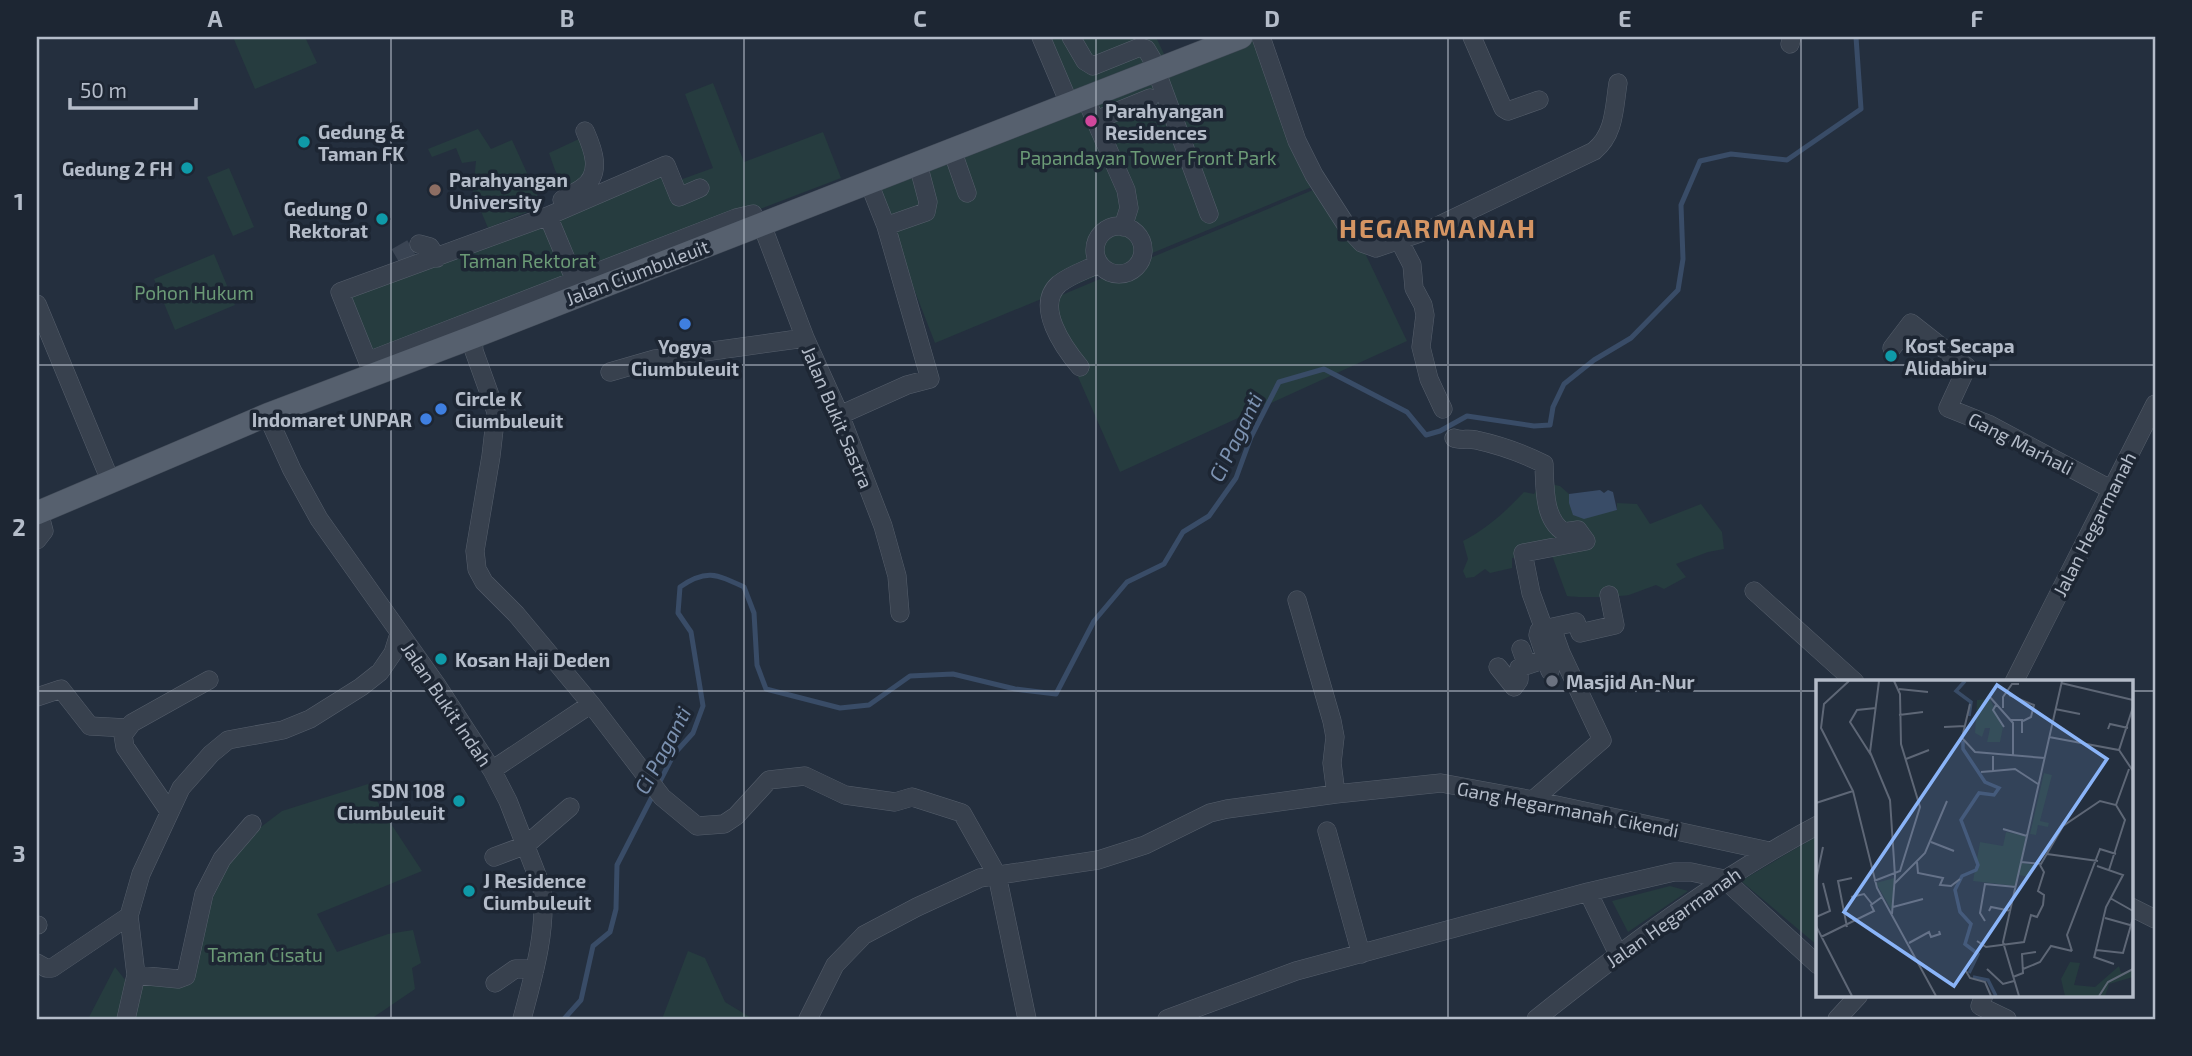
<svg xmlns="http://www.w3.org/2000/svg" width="2192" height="1056" font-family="'Exo 2',sans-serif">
<rect width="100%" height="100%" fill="#242f3e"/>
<!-- green -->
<path fill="#263c3f" d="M233 37H305L317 63 255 89Z
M1047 37H1156L1172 71 1254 37 1314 186 935 343 874 186 1075 105Z
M713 83 744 162 823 132 841 178 575 280 550 215 672 169 677 181 713 168 685 94Z
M478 129 491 149 512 140 542 206 488 228 473 192 476 161 462 163 456 148 432 157 428 149Z
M581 138 588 153 586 174 573 186C557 184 554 166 549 153Z
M229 168 254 227 233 236 207 177Z
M1313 190 1365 253 1407 341 1120 472 1045 302Z
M547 218 572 279 372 353 351 295Z
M214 254 235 305 175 330 154 279Z
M1541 482 1560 486 1569 494V503L1607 512 1617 510V503L1637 504 1650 524 1701 504 1722 532 1724 549 1708 552 1676 564 1686 577 1664 589 1656 585C1647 588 1638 592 1629 595 1619 597 1577 598 1567 596L1553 558 1544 552 1512 558V568L1490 573 1485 569 1474 577 1466 578 1463 571 1468 559 1463 541C1488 528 1505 512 1524 492L1534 494Z
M368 784 382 810 422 871 317 914 337 952 388 934 413 930 421 963 412 968 415 989 371 1019H130L139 981 173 987 230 860 253 833 282 811Z
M1817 836V945L1741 881Z
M1670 886 1688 891 1628 932 1612 901Z
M688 951 705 958 725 1002 753 1019H662Z
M115 967 126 981 130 991 118 1019H88Z"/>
<!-- water -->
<path fill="#394c67" d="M1600 490 1604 493 1608 490 1613 492 1617 510 1584 519 1573 515 1569 503V494Z"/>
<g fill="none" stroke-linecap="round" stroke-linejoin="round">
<!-- stream -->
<path stroke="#394c67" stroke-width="5" d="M564 1019 581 1000 593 946 610 932 616 909 617 865 674 754 693 733 703 706 691 632 678 613 680 587C706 569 716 574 744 587L754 613 757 665 766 689 840 708 869 705 910 676 953 674 1015 689 1056 694 1094 621 1127 582 1164 564 1183 532 1209 516 1236 478 1251 437 1279 382 1324 369 1407 412 1426 435 1440 431 1467 416 1534 426 1550 425 1553 407 1564 384 1594 360 1631 338 1678 290 1683 259 1681 205 1700 161 1731 154 1787 160 1861 109 1856 37"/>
<!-- minor-tunnel -->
<path stroke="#3a4453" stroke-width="18" stroke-dasharray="18 9" stroke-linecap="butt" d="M396 257 419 244"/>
<defs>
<path id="minor" d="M1041 37 1069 103
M1071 37 1085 61 1093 66 1140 47 1146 49 1152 59 1209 214
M1261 37 1297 141 1314 175 1348 228 1362 243 1376 248 1429 230 1594 151C1615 134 1614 108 1618 83
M1472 37 1503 108 1508 111 1539 100
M1790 44 1792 37
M1085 97 1126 190 1129 208 1123 227
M1096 120 1150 98
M952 150 967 193
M562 200C568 195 575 193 582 188 603 174 593 149 585 131
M548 216 579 290
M886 226 926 212 928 202 918 164
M1095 250a24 24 0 1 1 48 0a24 24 0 1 1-48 0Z
M1399 240 1412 265 1414 288 1423 305 1425 315 1421 347 1429 379 1443 409
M419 244 430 247 437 258
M37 304 110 480
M472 325 474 351 496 412 491 456 475 551 477 569 484 582 516 614 591 704
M1892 348 1911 323 1967 367 1948 408 1988 424 2112 490
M368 361 736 218 753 214 765 233 805 338 842 420 883 526 897 576 900 613
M1080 367C1064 348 1034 306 1059 284 1070 275 1086 270 1098 264
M372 372 340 292 548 216 666 165 679 197 700 188
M610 372 655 359 805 338
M267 415 292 470 319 519 436 684 492 770 508 801 542 888C547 932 533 977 522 1019
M840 415 907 385 930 379 886 226 869 183
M1454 438C1461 441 1468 438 1476 440 1499 445 1522 453 1544 464 1545 486 1543 519 1564 532L1578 530 1586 541 1523 553 1531 593 1544 629 1576 622 1580 633 1615 625 1609 595
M37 540 44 531 39 512
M1754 591 1855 682
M1297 600 1332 721 1335 737 1332 763 1336 794
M1544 629 1539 631 1538 635 1550 671
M1521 649 1527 665
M1498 667 1514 687 1519 680V668L1546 659
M2014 682 2155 404
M37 697 61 689 90 726 127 728
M492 770 591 704 662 797 697 826 724 824 736 816 769 780 805 776 845 795 895 802 912 797 962 813 997 875 1027 1019
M1533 800 1602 740 1561 653 1552 628
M169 811 125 747 123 735 132 723 209 680
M1327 831 1361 954
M494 857 526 845 570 807
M1588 892 1618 954
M2131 907 2155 919
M37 925H38
M37 963 46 968H52L129 916
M136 975 178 979 186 976 204 894 222 859 252 824
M495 983 515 969H535
M1984 995 1980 1006 2007 1019
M126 1019 136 975 129 916 141 874 181 788 211 754 228 740 283 730 310 719 361 687 380 672 393 653 399 634
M808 1019 835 965 864 935 917 907 980 878 1098 860 1145 845 1210 813 1227 809 1336 794 1441 783 1533 800 1769 851
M1167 1019 1296 971 1588 892 1674 872H1691L1724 879 1818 965
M1536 1019C1625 948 1716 879 1818 825
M1837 1019 1859 995"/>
<path id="major" d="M37 513 267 415 473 337 1241 37"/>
</defs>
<!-- minor casing -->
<use href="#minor" stroke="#565f6c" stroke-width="19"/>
<!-- major casing -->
<use href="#major" stroke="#414a57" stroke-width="24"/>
<!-- minor -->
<use href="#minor" stroke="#38414e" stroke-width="18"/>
<!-- major -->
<use href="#major" stroke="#56606e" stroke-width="23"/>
</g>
<!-- grid -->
<path fill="none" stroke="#b4bcc9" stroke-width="2" stroke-opacity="0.55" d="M391 37V1019M744 37V1019M1096 37V1019M1448 37V1019M1801 37V1019M37 365H2155M37 691H1818M2131 691H2155"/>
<!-- markers -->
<circle fill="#d1479c" stroke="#1d2633" stroke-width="2.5" cx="1091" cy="121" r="7"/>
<g fill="#0f9aa8" stroke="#1d2633" stroke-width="2.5">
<circle cx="304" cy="142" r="7"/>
<circle cx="187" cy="168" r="7"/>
<circle cx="382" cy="219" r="7"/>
<circle cx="1891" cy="356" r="7"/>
<circle cx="441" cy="659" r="7"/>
<circle cx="459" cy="801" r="7"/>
<circle cx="469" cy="891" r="7"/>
</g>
<circle fill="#8d6e63" stroke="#1d2633" stroke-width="2.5" cx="435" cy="190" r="7"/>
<g fill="#3f7fe0" stroke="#1d2633" stroke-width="2.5">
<circle cx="685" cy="324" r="7"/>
<circle cx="441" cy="409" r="7"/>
<circle cx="426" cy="419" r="7"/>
</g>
<circle fill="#6b7280" stroke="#1d2633" stroke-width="2.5" cx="1552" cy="681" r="7"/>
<g text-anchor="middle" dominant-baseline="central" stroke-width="7" stroke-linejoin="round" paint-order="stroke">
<!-- poi labels -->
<g font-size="19" font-weight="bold" fill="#b4bcc9" stroke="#1d2633" text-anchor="start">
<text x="1105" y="110">Parahyangan<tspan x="1105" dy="22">Residences</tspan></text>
<text x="318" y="131">Gedung &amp;<tspan x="318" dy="22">Taman FK</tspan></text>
<text x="173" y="168" text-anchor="end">Gedung 2 FH</text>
<text x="449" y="179">Parahyangan<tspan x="449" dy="22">University</tspan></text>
<text x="368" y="208" text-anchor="end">Gedung 0<tspan x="368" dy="22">Rektorat</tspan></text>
<text x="1905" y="345">Kost Secapa<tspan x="1905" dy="22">Alidabiru</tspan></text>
<text x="685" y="346" text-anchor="middle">Yogya<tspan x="685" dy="22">Ciumbuleuit</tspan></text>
<text x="455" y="398">Circle K<tspan x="455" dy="22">Ciumbuleuit</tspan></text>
<text x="412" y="419" text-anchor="end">Indomaret UNPAR</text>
<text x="455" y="659">Kosan Haji Deden</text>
<text x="1566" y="681">Masjid An-Nur</text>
<text x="445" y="790" text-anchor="end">SDN 108<tspan x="445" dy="22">Ciumbuleuit</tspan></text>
<text x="483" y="880">J Residence<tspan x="483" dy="22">Ciumbuleuit</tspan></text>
</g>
<!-- park labels -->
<g font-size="19" fill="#6b9a76" stroke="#1d2633">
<text x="1148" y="157">Papandayan Tower Front Park</text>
<text x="528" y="260">Taman Rektorat</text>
<text x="194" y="292">Pohon Hukum</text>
<text x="265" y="954">Taman Cisatu</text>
</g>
<!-- street labels -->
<g font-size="19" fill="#b4bcc9" stroke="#1d2633">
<text transform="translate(637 272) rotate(-21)">Jalan Ciumbuleuit</text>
<text transform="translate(838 417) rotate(67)">Jalan Bukit Sastra</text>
<text transform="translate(2021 443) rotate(27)">Gang Marhali</text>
<text transform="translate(2094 524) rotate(-63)">Jalan Hegarmanah</text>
<text transform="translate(447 704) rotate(56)">Jalan Bukit Indah</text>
<text transform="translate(1568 809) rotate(11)">Gang Hegarmanah Cikendi</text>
<text transform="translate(1673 917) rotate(-35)">Jalan Hegarmanah</text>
</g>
<!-- water labels -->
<g font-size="21" font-style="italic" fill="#7c92b1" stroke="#1d2633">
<text transform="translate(1235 437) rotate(-64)">Ci Paganti</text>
<text transform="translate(662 750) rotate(-62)">Ci Paganti</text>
</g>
<!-- district labels -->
<g font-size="26" font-weight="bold" letter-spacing="2" fill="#d59563" stroke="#1d2633">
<text x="1438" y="227">HEGARMANAH</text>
</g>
</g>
<!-- overview -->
<g transform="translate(1816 680)">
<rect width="317" height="317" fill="#242f3e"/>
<path d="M174 19 187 47 184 62H171L174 48H169L166 57 159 53 161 20ZM228 93 236 95 224 141 233 143 232 147 222 145 220 155 214 154ZM190 152 210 156 205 183 218 185 214 197 202 195 199 206 157 201 164 162 187 166ZM78 198 76 231 60 203ZM254 282 264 283 258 305 279 307 303 286 305 293 317 289V297L293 304 289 316H249L245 299Z" fill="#263c3f"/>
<path fill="none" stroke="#394c67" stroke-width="3.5" d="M149 1 140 11 155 22 153 36M147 61V69L169 102 183 108 178 115 163 113 145 140 162 185 160 190 146 196 139 210 144 232 155 244 149 264 162 274 153 293M157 297 172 300 180 316"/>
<path fill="none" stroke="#5e6776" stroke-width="2" d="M33 1 8 24 5 48 37 111 61 208 120 316M63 1 54 72 74 120 79 196 76 234M245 3 317 20M83 9 112 12M193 15 218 25 215 37 207 41M173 16 197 43V76M154 24 146 58 159 72 229 78M180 25 177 30 188 47M187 28V17L196 4H203M239 29 264 34M83 35 107 32M195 40H206V53M128 47 149 46M292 49 294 44 312 48M233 57 303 70 317 27M303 70 317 91M55 75 34 42 41 30 60 28M90 79 113 70M177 91 199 89 222 104M165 92 177 91V76M0 123 37 111M300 125 313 89M187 149 211 156M115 162 138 171M231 174 282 181M101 182 102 193 127 198 124 205 135 206 144 199M205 182 225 184 247 146 284 121 300 125 309 140 293 190M0 200 7 167M58 201 84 191 104 127 85 64 84 14 78 1M79 203 109 173 131 121M35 217 48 214 56 224M294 218 317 231M77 227 107 219M173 231 175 227 195 231M0 237 14 231 7 203M289 238 314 245M169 241 164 233 169 204 200 207M0 246 36 316M31 247 22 201 36 198M5 257 58 231 55 225 66 217M161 261 170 267 208 262 215 235 221 237 227 225 228 215 222 211 228 192 224 185M93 263 113 252 115 257 124 254 123 251M280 270 307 273 317 238M256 271 251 255 284 169 300 174M278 277 298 284M278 278 290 227 307 195 281 186M171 289 187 304 198 301M207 289 224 282 235 266 256 271M150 291 154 298 169 302 175 316M197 297 207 293 206 274 220 272M203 316 187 262 246 1M283 316 292 302 317 289"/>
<path fill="#8ab4f8" fill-opacity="0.15" stroke="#8ab4f8" stroke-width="3.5" d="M181 5 291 79 138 306 28 232Z"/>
<rect width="317" height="317" fill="none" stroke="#b4bcc9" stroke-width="3.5"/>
</g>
<!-- border -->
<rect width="2192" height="1056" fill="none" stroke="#1d2633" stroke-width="77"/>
<!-- scale -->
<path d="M70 98v10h126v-10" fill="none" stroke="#b4bcc9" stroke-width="3.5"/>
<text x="80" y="98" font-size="21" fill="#b4bcc9" stroke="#1d2633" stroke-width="5" paint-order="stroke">50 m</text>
<rect x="38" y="38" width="2116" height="980" fill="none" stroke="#b4bcc9" stroke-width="2.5"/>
<g font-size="23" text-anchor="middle" font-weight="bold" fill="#b4bcc9">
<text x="215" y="27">A</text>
<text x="567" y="27">B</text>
<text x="920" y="27">C</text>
<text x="1272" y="27">D</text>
<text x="1625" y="27">E</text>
<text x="1977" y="27">F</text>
<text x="19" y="210">1</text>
<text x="19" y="536">2</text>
<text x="19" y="862">3</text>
</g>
</svg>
